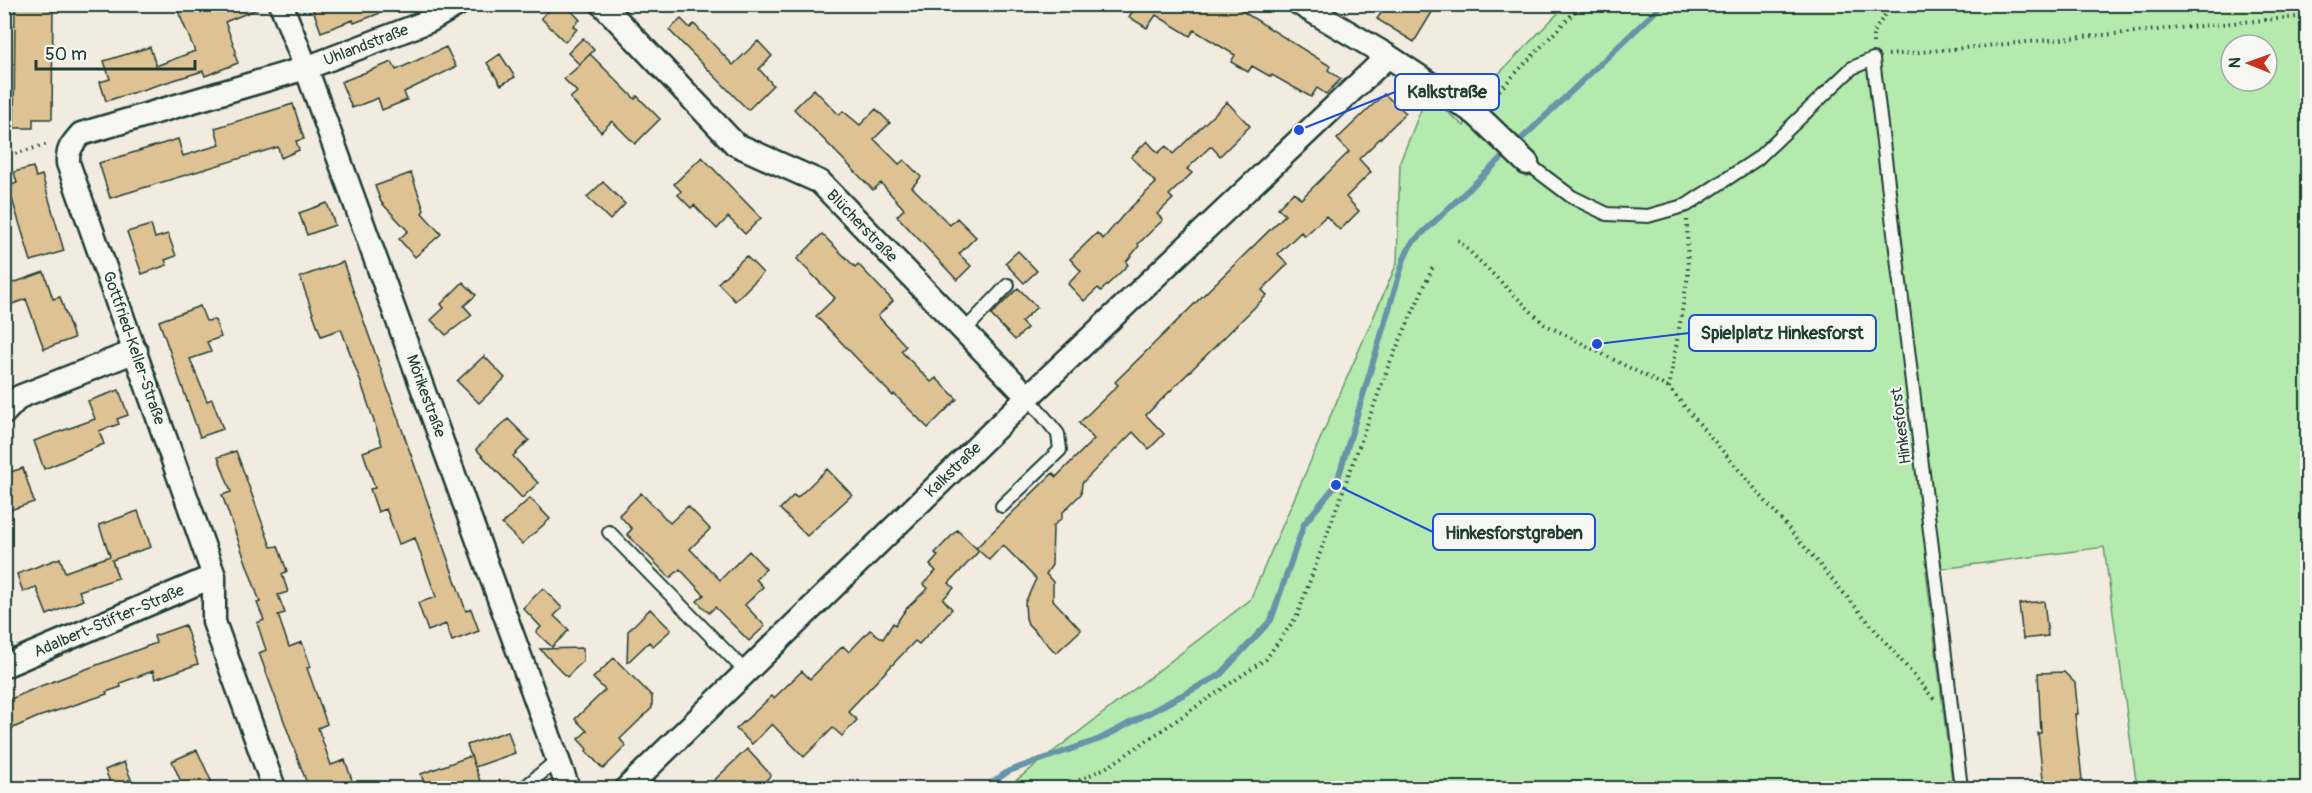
<svg xmlns="http://www.w3.org/2000/svg" width="2312" height="793" font-family="Pangolin,sans-serif">
<rect width="100%" height="100%" fill="#f1ecdf"/>
<filter id="ink" filterUnits="userSpaceOnUse"><feTurbulence type="fractalNoise" baseFrequency=".0167" numOctaves="2"/><feDisplacementMap in="SourceGraphic" scale="12" xChannelSelector="R" yChannelSelector="G"/><feConvolveMatrix kernelMatrix="1 2 1 2 8 2 1 2 1" color-interpolation-filters="sRGB"/></filter>
<g filter="url(#ink)">
<!-- green -->
<path fill="#b4eaad" stroke="#6a9470" stroke-width="1.5" fill-rule="evenodd" d="M1566 5H2307V788H2137L2104 547 1926 571 1953 788H1006L1250 600 1397 263 1400 162 1427 95 1464 126 1476 97ZM2231 45H2267V81H2231Z"/>
<g fill="none" stroke-linecap="round" stroke-linejoin="round">
<!-- stream -->
<path stroke="#6694a8" stroke-width="6" d="M1515 145 1663 4
M984 788 1009 771 1100 739 1220 675 1271 620 1304 524 1336 485 1404 259 1411 244 1508 152"/>
</g>
<!-- building -->
<path fill="#dfc293" stroke="#1f3d34" stroke-width="1.5" d="M15 4H53L52 119H33V128H14Z
M175 4 267 5 225 22 236 51 235 55 238 63 205 76 203 71 106 101 100 82 110 79 104 61 150 47 156 66 195 51Z
M311 4H399V6L354 23 353 20 321 32Z
M555 4H565L580 20 573 26 577 29 565 42 541 18Z
M1137 4H1231L1330 66 1328 70 1341 79 1326 94 1317 88 1311 97 1272 75 1271 77 1252 66 1248 72 1231 62 1235 55 1194 30 1190 36 1156 15 1147 28 1129 17Z
M1387 4H1437L1414 42 1377 19Z
M681 19 690 28 694 24 733 65 758 41 772 56 759 69 773 85 748 110 669 30Z
M583 38 594 50 580 64 590 54 635 99 637 96 660 119 635 144 612 121 601 132 570 98 577 92 564 79 580 65 568 53Z
M446 47 456 67 404 92 407 100 382 110 378 98 352 108 341 82 392 62 396 70Z
M500 54 515 77 501 85 487 63Z
M814 89 839 115 843 111 860 125 876 109 890 123 874 139 899 164 904 160 921 177 912 187 950 225 957 218 976 237 959 254 971 266 957 280 897 216 904 209 881 183 873 190 794 109Z
M1384 94 1406 113 1359 159 1371 172 1346 197 1359 211 1340 230 1326 216 1305 236 1301 232 1278 254 1288 264 1262 290 1267 295 1146 415 1164 434 1149 449 1133 432 1082 483 1081 494 1062 513V518L1053 526 1052 565 1046 574 1053 582V600L1081 630 1056 653 1028 624 1026 618 1025 603 1036 579 1003 545 989 560 976 548 1053 473 1056 477 1094 439 1079 423 1118 385 1115 382 1285 215 1278 208 1294 192 1301 199 1349 152 1337 139Z
M1227 102 1250 126 1220 156 1211 146 1187 169 1192 173 1169 195 1173 199 1157 214 1163 220 1138 244 1139 246 1126 262 1128 265 1101 291 1098 288 1084 301 1068 284 1081 271 1070 259 1097 233 1103 239 1125 213 1156 183 1131 157 1147 141 1158 153 1166 146 1173 154Z
M293 104 304 139 296 141 299 150 281 158 278 147 110 198 99 163 178 139 183 156 202 150 220 145 215 128Z
M702 157 761 218 745 234 728 217 717 229 694 205 691 208 678 195 681 191 674 184Z
M33 167 36 177 42 175 64 251 31 261 8 186 17 183 14 172Z
M411 173 424 210 422 213 441 234 415 257 399 239 408 231 381 202 375 186Z
M603 182 625 204 610 220 587 197Z
M327 203 335 225 307 235 299 213Z
M151 225 155 238 168 234 176 256 165 260 167 265 142 274 127 232Z
M822 234 855 267 858 264 893 301 878 316 906 346 901 351 931 382 936 378 957 399 928 428 894 394 893 396 816 316 835 298 797 259Z
M1018 251 1037 271 1024 283 1005 263Z
M746 256 763 273 735 301 718 283Z
M343 262 466 611 471 609 479 631 452 641 446 624 428 631 418 603 436 597 415 538 399 544 386 509 378 512 370 489 375 488 363 452 382 445 360 380 341 329 321 336 300 277Z
M44 272 53 299 60 297 74 338 44 349 26 299 10 305 4 286Z
M463 282 476 295 464 306 472 315 446 335 431 320 444 308 441 304Z
M1018 288 1037 307 1021 322 1027 328 1015 340 991 315Z
M200 306 206 321 215 320 221 337 207 342 211 352 190 359 207 401 212 399 223 429 200 437 159 321Z
M484 356 505 378 479 403 457 381Z
M119 390 128 415 117 419 119 424 99 431 104 444 44 469 34 441 95 419 88 401Z
M508 419 529 440 513 456 538 483 522 498 476 449Z
M236 451 271 547 278 546 287 571 282 574 288 592 278 595 285 613 278 615 289 647 302 642 311 667 307 668 327 724 318 728 331 765 345 760 355 789H309L259 653 266 650 257 623 264 620 257 603 260 602 222 495 231 492 218 457Z
M23 468 34 502 4 512V474Z
M827 469 852 495 807 536 780 509 794 495 797 498Z
M641 493 670 523 688 506 710 529 690 549 720 580 749 551 766 569 756 579 763 587 745 605 765 626 749 641 715 607 709 613 697 601 704 595 680 569 670 578 627 534 632 529 619 515Z
M530 498 550 519 522 544 502 524Z
M138 511 151 547 112 560 118 578 79 591 83 600 47 615 36 587 23 592 17 574 60 558 65 572 110 556 99 525Z
M957 530 979 551 949 583 954 588 943 599 952 609 919 644 915 641 848 711 857 720 842 736 833 728 804 757 772 724 752 744 736 729 772 696 774 698 802 671 810 679 843 646 849 652 870 630 883 639 893 623 895 625 906 609 928 588 923 584 936 571 930 565 938 556 935 553Z
M543 588 562 608 554 616 569 630 552 647 536 632 541 627 523 608Z
M2044 601 2048 636 2023 639 2019 604Z
M650 609 671 630 653 646 649 642 627 663 628 631Z
M185 625 198 664 155 679 153 671 120 683 121 687 106 692 107 694 38 717 4 732V702L38 687 156 643 154 636Z
M583 648V661L567 677 540 649Z
M614 658 652 696V708L620 739 626 746 603 769 586 751 587 749 578 739 587 731 575 719 605 690 593 678Z
M2064 672 2075 683 2078 714H2075L2083 789H2044L2038 733H2041L2038 673Z
M508 731 515 753 475 767 467 745Z
M747 749 771 775 758 789H705Z
M197 750 212 783 199 789H184L172 761Z
M471 756 483 789H426L421 774Z
M124 762 131 779 128 780 131 789H113L105 770Z"/>
<g fill="none" stroke-linecap="round" stroke-linejoin="round">
<defs>
<path id="service" d="M1527 163 1572 197 1607 214 1648 216 1687 205 1757 159 1852 68 1873 59 1961 788
M964 331 1008 285
M1002 506 1060 450 1058 434 1028 397
M609 532 746 672
M524 788 558 759"/>
<path id="minor" d="M281 4 306 68 568 788
M602 4 735 144 820 182 1028 397
M1300 4 1388 56 1476 114 1527 163
M4 413 19 397 136 351
M4 666 214 576
M274 788 214 622V576L68 163C67 150 72 144 81 134L306 68 429 21 458 4
M627 788 1028 397 1388 56"/>
</defs>
<!-- service casing -->
<use href="#service" stroke="#1f3d34" stroke-width="16"/>
<!-- minor casing -->
<use href="#minor" stroke="#1f3d34" stroke-width="27"/>
<!-- path -->
<path stroke="#1f3d34" stroke-width="4" stroke-dasharray="1.5 4.5" stroke-linecap="butt" d="M1873 43V33L1892 4
M1888 55 2308 16
M1491 99 1582 4
M4 157 48 144
M1687 220 1688 275 1669 388 1934 699
M1458 240 1544 324 1669 388
M1063 788 1111 765 1266 659 1297 616 1388 367 1433 267"/>
<!-- service -->
<use href="#service" stroke="#f6f6f2" stroke-width="12"/>
<!-- minor -->
<use href="#minor" stroke="#f6f6f2" stroke-width="22"/>
</g>
</g>
<g text-anchor="middle" dominant-baseline="central" stroke-width="4.5" stroke-linejoin="round" paint-order="stroke">
<!-- street labels -->
<g font-size="16" fill="#1f3d34" stroke="#f6f6f2">
<text transform="translate(366 45) rotate(-21)">Uhlandstraße</text>
<text transform="translate(862 226) rotate(46)">Blücherstraße</text>
<text transform="translate(134 348) rotate(71)">Gottfried-Keller-Straße</text>
<text transform="translate(426 396) rotate(70)">Mörikestraße</text>
<text transform="translate(1901 426) rotate(-97)">Hinkesforst</text>
<text transform="translate(953 470) rotate(-44)">Kalkstraße</text>
<text transform="translate(109 621) rotate(-23)">Adalbert-Stifter-Straße</text>
</g>
</g>
<!-- callouts -->
<path fill="none" stroke="#1d4ed8" stroke-width="2" d="M1299 130L1395 92M1597 344L1689 333M1336 485L1433 532"/>
<g fill="#1d4ed8" stroke="#f6f6f2" stroke-width="2">
<circle cx="1299" cy="130" r="6"/>
<circle cx="1597" cy="344" r="6"/>
<circle cx="1336" cy="485" r="6"/>
</g>
<g fill="#f6f6f2" stroke="#1d4ed8" stroke-width="2">
<rect x="1395" y="74" width="104" height="36" rx="6"/>
<rect x="1689" y="315" width="187" height="36" rx="6"/>
<rect x="1433" y="514" width="162" height="36" rx="6"/>
</g>
<g font-size="18" text-anchor="middle" font-weight="bold" fill="#1f3d34">
<text x="1447" y="98">Kalkstraße</text>
<text x="1782" y="339">Spielplatz Hinkesforst</text>
<text x="1514" y="539">Hinkesforstgraben</text>
</g>
<!-- margin -->
<rect width="2312" height="793" fill="none" stroke="#f6f6f2" stroke-width="24"/>
<rect x="12" y="12" width="2288" height="769" fill="none" stroke="#1f3d34" stroke-width="2" filter="url(#ink)"/>
<!-- north arrow -->
<g transform="translate(2249 63) rotate(271)"><circle r="28" fill="#f6f6f2" stroke="#a0aca6" stroke-width="1.5"/>
<path d="M0-4.5L10 22L0 15L-10 22Z" fill="#c8321e"/>
<text y="-9" font-size="16" font-weight="bold" text-anchor="middle" fill="#1f3d34">N</text>
</g>
<!-- scale -->
<path d="M36 60v9h159v-9" fill="none" stroke="#1f3d34" stroke-width="3"/>
<text x="45" y="60" font-size="18" fill="#1f3d34" stroke="#f6f6f2" stroke-width="4.5" paint-order="stroke">50 m</text>
</svg>
